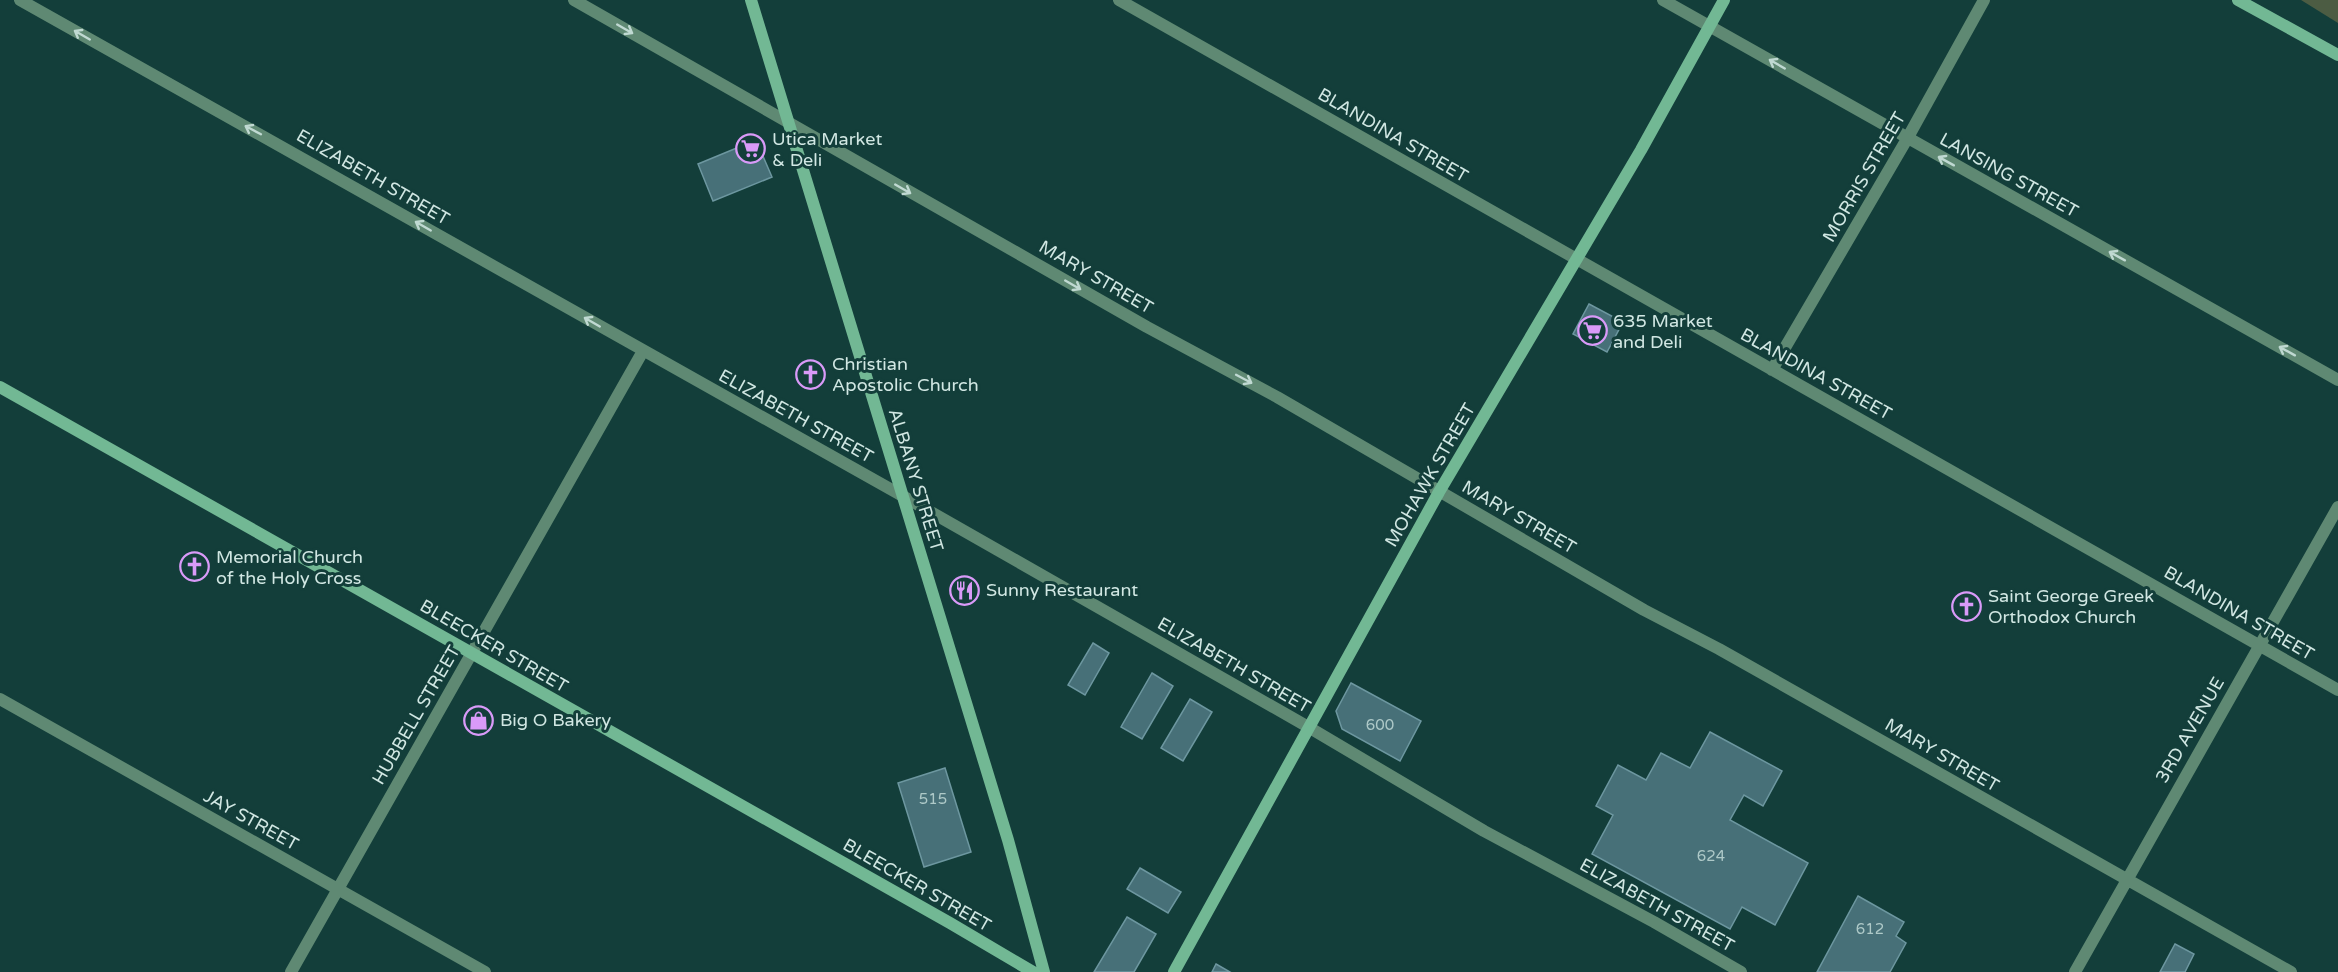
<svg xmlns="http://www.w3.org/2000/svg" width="2338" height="972" font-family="'Varela Round',sans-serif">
<rect width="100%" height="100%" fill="#133e3a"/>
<!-- green -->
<path fill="#4c5c43" d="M2301 0H2338V23Z"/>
<!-- building -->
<path fill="#477078" stroke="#6d97a0" stroke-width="1.5" d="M756 140 772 177 713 201 698 164Z
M1589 304 1623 322 1607 352 1573 334Z
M1093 643 1109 653 1085 695 1068 685Z
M1152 673 1173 686 1142 739 1121 727Z
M1351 683 1421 721 1400 761 1342 729 1336 711Z
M1190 699 1212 712 1183 761 1161 748Z
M1710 732 1782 771 1763 806 1744 795 1730 820 1808 863 1775 925 1742 907 1730 929 1592 854 1613 815 1596 806 1618 765 1646 780 1661 753 1690 768Z
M945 768 971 852 924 867 898 783Z
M1140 868 1181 892 1168 913 1127 889Z
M1858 896 1904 922 1896 936 1906 943 1890 972H1817Z
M1127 917 1156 934 1134 972H1094Z
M2175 944 2194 954 2185 972H2160Z
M1216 964 1230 972H1212Z"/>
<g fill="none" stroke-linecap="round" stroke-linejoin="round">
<!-- street -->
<path stroke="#5f8973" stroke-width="12" d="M20 0 901 495 1310 728 1484 831 1654 922 1741 972
M574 0 1147 327 1277 397 1644 610 1719 649 2291 972
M1119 0 2338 690
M1663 0 2338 380
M1772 370 1907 139 1984 0
M0 699 485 972
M291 972 643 351
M2075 972 2338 507"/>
<!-- secondary -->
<path stroke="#72b894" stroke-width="12" d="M751 0 1008 840 1044 972
M2238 0 2338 55
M0 387 950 923 1033 972
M1174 972 1439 492 1641 150 1724 0"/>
</g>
<!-- one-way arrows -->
<defs><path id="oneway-shaft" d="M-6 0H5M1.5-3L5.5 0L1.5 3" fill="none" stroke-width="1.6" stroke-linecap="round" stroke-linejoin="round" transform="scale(1.5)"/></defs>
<g stroke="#c0d9d2">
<use href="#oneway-shaft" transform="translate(625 29) rotate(30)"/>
<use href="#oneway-shaft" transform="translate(82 35) rotate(-150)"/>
<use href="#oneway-shaft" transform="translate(1777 64) rotate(-150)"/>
<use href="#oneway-shaft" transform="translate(253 130) rotate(-152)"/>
<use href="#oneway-shaft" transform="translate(1946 161) rotate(-151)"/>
<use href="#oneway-shaft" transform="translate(903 189) rotate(30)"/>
<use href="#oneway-shaft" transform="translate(423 226) rotate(-150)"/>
<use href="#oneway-shaft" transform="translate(2117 256) rotate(-151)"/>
<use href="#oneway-shaft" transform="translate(1073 285) rotate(30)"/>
<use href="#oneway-shaft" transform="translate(592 322) rotate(-150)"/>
<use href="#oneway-shaft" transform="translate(2287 351) rotate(-151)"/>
<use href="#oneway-shaft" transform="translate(1244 379) rotate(28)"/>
</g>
<!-- icons -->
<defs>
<symbol id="supermarket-ring" viewBox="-11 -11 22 22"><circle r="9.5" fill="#133e3a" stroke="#d99af8" stroke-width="1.5"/><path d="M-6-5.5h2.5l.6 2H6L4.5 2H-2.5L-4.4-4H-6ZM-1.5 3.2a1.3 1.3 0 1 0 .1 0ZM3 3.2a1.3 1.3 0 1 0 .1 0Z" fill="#d99af8"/></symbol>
<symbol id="church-ring" viewBox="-11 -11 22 22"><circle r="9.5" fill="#133e3a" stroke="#d99af8" stroke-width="1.5"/><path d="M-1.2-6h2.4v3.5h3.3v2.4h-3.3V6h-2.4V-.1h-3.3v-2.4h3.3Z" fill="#d99af8"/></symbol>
<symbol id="restaurant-ring" viewBox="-11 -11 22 22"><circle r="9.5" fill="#133e3a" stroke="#d99af8" stroke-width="1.5"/><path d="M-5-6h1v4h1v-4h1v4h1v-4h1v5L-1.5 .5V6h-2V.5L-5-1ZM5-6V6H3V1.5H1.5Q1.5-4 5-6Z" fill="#d99af8"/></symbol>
<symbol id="shop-ring" viewBox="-11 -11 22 22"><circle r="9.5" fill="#133e3a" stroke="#d99af8" stroke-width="1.5"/><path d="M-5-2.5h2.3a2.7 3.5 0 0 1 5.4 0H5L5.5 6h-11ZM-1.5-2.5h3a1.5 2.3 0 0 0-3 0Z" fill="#d99af8"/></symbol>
</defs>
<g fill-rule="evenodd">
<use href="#supermarket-ring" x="734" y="132" width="33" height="33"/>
<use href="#supermarket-ring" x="1576" y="314" width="33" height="33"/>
<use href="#church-ring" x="794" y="358" width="33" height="33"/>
<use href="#church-ring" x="178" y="550" width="33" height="33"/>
<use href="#restaurant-ring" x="948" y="574" width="33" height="33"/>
<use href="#church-ring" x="1950" y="590" width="33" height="33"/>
<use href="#shop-ring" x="462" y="704" width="33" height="33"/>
</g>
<g text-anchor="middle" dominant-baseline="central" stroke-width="6" stroke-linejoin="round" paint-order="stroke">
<!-- number labels -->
<g font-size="15" fill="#aec9c8">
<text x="1380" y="725">600</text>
<text x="933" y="799">515</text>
<text x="1711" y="856">624</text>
<text x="1870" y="929">612</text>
</g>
<!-- street labels -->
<g font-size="18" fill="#d1e7e3" stroke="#133e3a">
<text transform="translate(1393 135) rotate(30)">BLANDINA STREET</text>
<text transform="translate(2009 175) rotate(29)">LANSING STREET</text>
<text transform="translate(373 177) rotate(30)">ELIZABETH STREET</text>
<text transform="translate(1864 177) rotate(-60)">MORRIS STREET</text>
<text transform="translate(1096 277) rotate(30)">MARY STREET</text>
<text transform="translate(1816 374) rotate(29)">BLANDINA STREET</text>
<text transform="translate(796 416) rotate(29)">ELIZABETH STREET</text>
<text transform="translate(1430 475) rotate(-60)">MOHAWK STREET</text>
<text transform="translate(916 480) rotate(73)">ALBANY STREET</text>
<text transform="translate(1519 517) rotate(30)">MARY STREET</text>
<text transform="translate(2239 613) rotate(30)">BLANDINA STREET</text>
<text transform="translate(494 646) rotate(30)">BLEECKER STREET</text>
<text transform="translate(1234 665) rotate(30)">ELIZABETH STREET</text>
<text transform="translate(416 715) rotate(-60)">HUBBELL STREET</text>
<text transform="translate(2190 730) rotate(-60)">3RD AVENUE</text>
<text transform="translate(1942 755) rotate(30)">MARY STREET</text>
<text transform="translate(251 820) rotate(29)">JAY STREET</text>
<text transform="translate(917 885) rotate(30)">BLEECKER STREET</text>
<text transform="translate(1657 905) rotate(29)">ELIZABETH STREET</text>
</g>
<!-- poi labels -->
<g font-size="18" fill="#d1e7e3" stroke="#133e3a" text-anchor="start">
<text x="772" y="139">Utica Market<tspan x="772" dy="21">&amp; Deli</tspan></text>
<text x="1613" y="321">635 Market<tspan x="1613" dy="21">and Deli</tspan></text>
<text x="832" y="364">Christian<tspan x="832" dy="21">Apostolic Church</tspan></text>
<text x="216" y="557">Memorial Church<tspan x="216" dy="21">of the Holy Cross</tspan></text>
<text x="986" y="590">Sunny Restaurant</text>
<text x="1988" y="596">Saint George Greek<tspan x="1988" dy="21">Orthodox Church</tspan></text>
<text x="500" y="720">Big O Bakery</text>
</g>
</g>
</svg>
